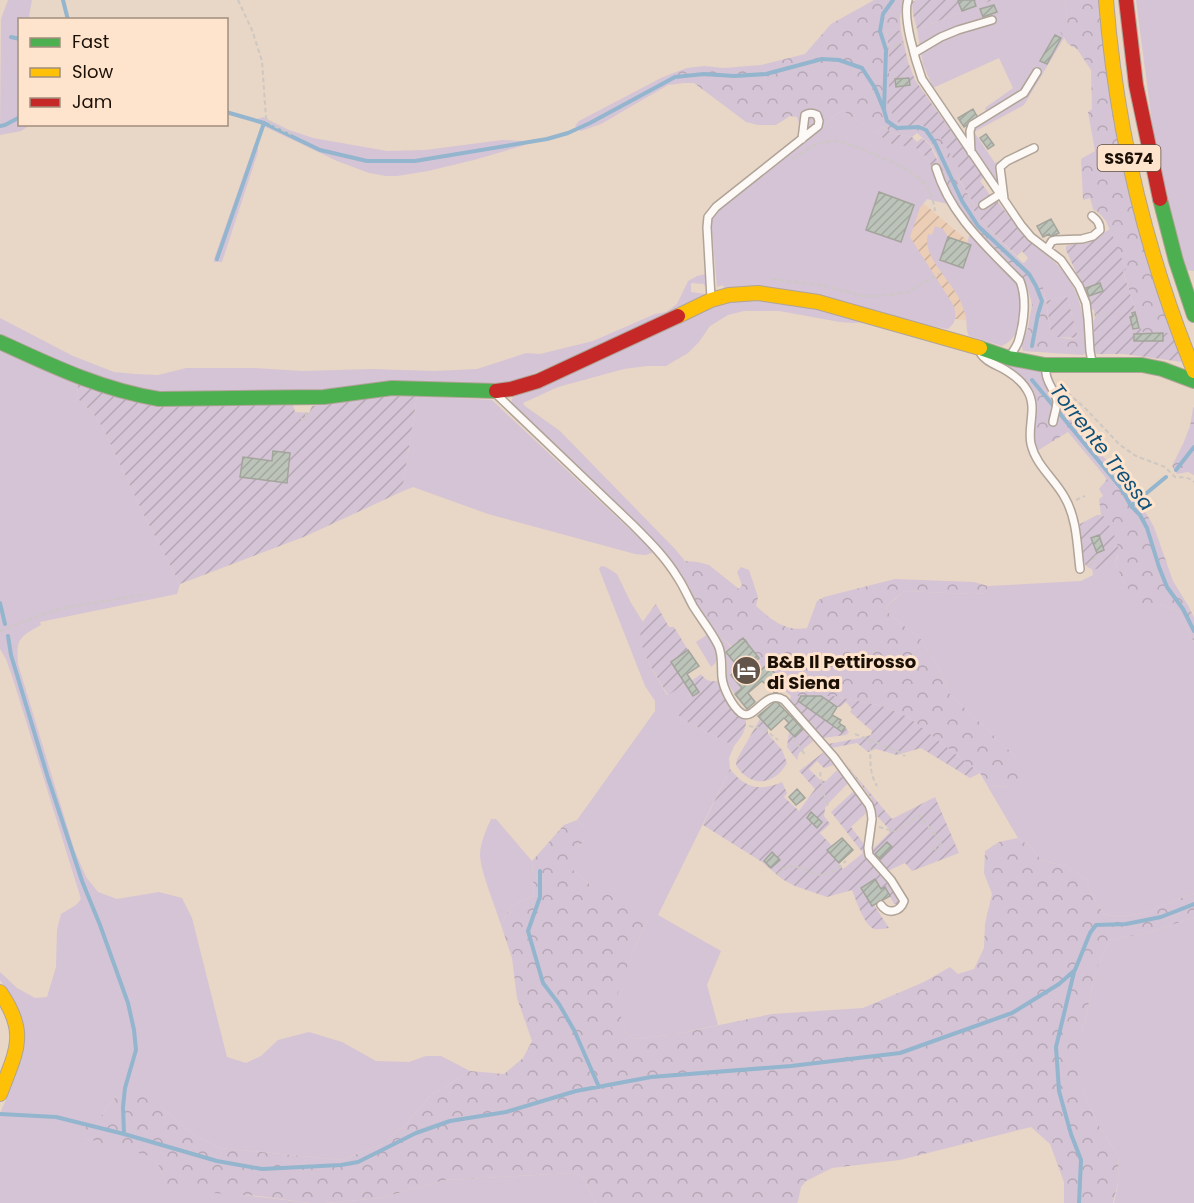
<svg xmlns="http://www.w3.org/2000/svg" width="1194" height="1203" font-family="Poppins,sans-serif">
<defs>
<pattern id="industrial-furrows" width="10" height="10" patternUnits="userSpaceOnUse" patternTransform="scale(1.5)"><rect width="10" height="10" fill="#ecceb6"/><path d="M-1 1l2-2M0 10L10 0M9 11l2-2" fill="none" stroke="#cab09b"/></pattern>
<pattern id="forest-crowns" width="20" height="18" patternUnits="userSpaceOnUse" patternTransform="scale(1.5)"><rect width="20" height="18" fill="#d5c4d5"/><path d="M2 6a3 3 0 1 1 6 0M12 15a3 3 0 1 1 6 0" fill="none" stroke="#b6a7b5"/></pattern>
<pattern id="garden-furrows" width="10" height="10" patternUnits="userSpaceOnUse" patternTransform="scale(1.5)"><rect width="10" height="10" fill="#d5c4d5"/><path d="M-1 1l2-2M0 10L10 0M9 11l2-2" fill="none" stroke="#b6a7b5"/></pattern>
<pattern id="building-hatch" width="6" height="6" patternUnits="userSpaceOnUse" patternTransform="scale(1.5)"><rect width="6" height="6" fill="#bcc4ba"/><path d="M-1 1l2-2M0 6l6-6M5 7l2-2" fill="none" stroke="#a1a79e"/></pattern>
</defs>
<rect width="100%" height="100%" fill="#e8d6c6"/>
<!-- industrial -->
<path fill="url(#industrial-furrows)" d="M878 186 922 202 969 242 981 322 947 318Z"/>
<!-- grass -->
<path fill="#d5c4d5" d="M8 0H32L29 16 30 19 20 20V124L30 125 21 131 0 135 1 19Z
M993 0H1064L1067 17 1066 24 1060 30 1064 38 1024 105 974 132 995 163 1005 158 1006 159 1003 161 1000 184 999 187 975 150 974 132 967 135 987 113 985 108 1013 88 999 58 933 88 923 64 917 29Z
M1136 0H1194V271L1185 270 1154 138Z
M676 72 684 83 668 85 601 124 581 131 575 126 579 121 661 78Z
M842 110 895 146H911L918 149 925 156 932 167 935 181 948 204 927 199 920 208 910 237 954 306C956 316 957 322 948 329L724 288 723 285 717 287 711 220 718 211Z
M263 117 289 130 313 138 387 151 425 150 502 140 524 141 525 145 474 160 428 171 397 176H386L369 173 337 161 253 121Z
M255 143 258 144V152L222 262H214V259Z
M935 226 943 229 948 237 940 260 967 244 970 233 1017 283C1026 303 1023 337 1002 346L969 336C966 331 967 325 966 318 965 312 962 306 960 300 951 281 921 255 928 234L932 235Z
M1036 247C1072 273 1081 294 1086 337L1078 338 1067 296 1046 301 1044 292 1025 262Z
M706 274V285L704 286V284L691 283V292L705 294 663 319 511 383 300 392H158L111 383 0 336V318L73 356 114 372 135 374 158 375 186 368H255L302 371 373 369 434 371 477 369 526 353 540 354 593 341 655 314 666 312 677 304 688 281 697 276Z
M730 300 785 302 866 322 853 323 840 322 779 311H744L728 315 710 326 699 342 688 353 666 366H647L624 369 558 387 523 403 525 406 560 431 675 549 685 561 681 576 658 545 517 410C513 405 510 402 513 397Z
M0 349 78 383 77 398 93 413 103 428 144 515 180 584 177 594 40 622 41 625C19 637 16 639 18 664L74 849 86 877 98 892 117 899 159 892 182 898 192 918 227 1057 246 1063 261 1056 278 1040 309 1032 342 1042 376 1061 409 1062 426 1056H441L470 1071 429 1097 407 1123 383 1144 341 1160 220 1148 190 1132 161 1107 118 1094 84 1138 149 1155 158 1164 168 1186 310 1203H0V1113L6 1100 16 1004 0 980V972L17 988 35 998 47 997 56 967 57 930 61 914 76 905 81 899 13 679 6 659 0 649Z
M989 361 1041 368 1044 380 1050 391 1042 389 1034 394C1025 376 1007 369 989 361Z
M417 396 492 400 654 552 646 555 635 554 488 514 413 487 401 492 403 485Z
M1115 562 1124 583 1159 604 1178 611 1194 642V893L1144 913 1119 917 1104 914 1093 897 1086 880 1067 866 1042 861 1031 847 1018 838 988 787 1014 786 1016 757 949 693 939 668 920 638 890 615 886 607 904 591 973 594 986 593 988 586 1081 581 1093 575 1092 569H1096Z
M601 566 606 567 617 574 631 603 643 622C634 646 656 674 667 695L686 684 691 692 679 711 680 718 734 746 729 758 730 769 658 915 721 951 707 985 718 1025 677 1034 633 1039 626 1033 615 999 632 953 647 922 643 914 589 884 573 870V857L585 838V828L577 820 655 711V701L645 686 599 569Z
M708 634C715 645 725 657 711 667L696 642Z
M717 635C732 644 733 651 739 668L731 675 742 688 735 694C722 677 729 675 726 657 724 649 720 642 717 635Z
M491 819H496L532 861 534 896 510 907 501 925C495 905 482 876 480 856 480 843 486 830 491 819Z
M1194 917V1203H1114L1119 1179 1118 1156 1099 1126 1082 1089V1034L1096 970 1110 940 1152 932Z
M573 1173 583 1177 596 1203H326L380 1198 445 1180Z"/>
<!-- forest -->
<path fill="url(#forest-crowns)" d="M874 0H903L900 18 901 31 892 29 886 31 889 50V101L906 126C918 123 923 125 932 134L937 131 963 173 958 178 975 206 973 209 983 223 1023 263 1025 262 1042 284 1044 292 1051 333C1059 340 1075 339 1086 337 1086 344 1089 352 1083 355L1023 351 1021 342 1028 328 1032 304 1027 286 1022 277 1010 264 972 225 958 207 943 178 937 156 931 145 917 133 912 137 894 134 882 126 877 134 842 110 804 141 797 117 790 116 776 125H758L746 122 694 83H684L676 72 687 68 704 66 724 68 761 65 805 54 831 24Z
M1064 0H1098L1172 333H1142L1123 270 1126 269 1106 221 1101 215 1093 209 1090 198 1083 200 1081 159 1095 151 1088 112 1092 109 1091 70 1077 49 1068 44 1059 30 1066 24 1067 17Z
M1042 389 1050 391 1077 428 1131 487 1154 527 1173 581 1189 607 1194 618V642L1178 611 1159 604 1141 606 1124 583 1115 562 1118 557 1105 517 1101 515 1099 499 1103 496 1099 489 1107 479 1068 432 1037 451C1031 433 1035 414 1034 394Z
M1194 407V475L1188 472 1177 474 1172 466 1183 444 1190 426 1193 408Z
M685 561 697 562 709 565 739 589 742 585 737 572 741 567 749 570 758 597 756 606C772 620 785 632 807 628L817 601 824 597 895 579 974 582 988 586 986 593 973 594 904 591 893 600 886 607 890 615 920 638 939 668 949 693 1016 757 1020 775 1014 786 988 787 980 773 908 717 882 706 834 696H791L771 679 776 675 768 665 757 673 750 665 758 657 732 647 726 641 717 635 694 602 689 587 681 576Z
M577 820 585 828V838L573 857V870L589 884 644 914 647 922 632 953 616 999 626 1033 633 1039 677 1034 772 1014 863 1008 924 982 950 967 958 974 974 969 984 948 985 924 992 894 984 873 985 851 999 842 1018 838 1031 847 1042 861 1067 866 1086 880 1093 897 1104 914 1119 917 1144 913 1194 893V917L1152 932 1110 940 1096 970 1082 1034V1089L1099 1126 1118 1156 1119 1179 1113 1203H1064V1182L1050 1144 1031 1127 900 1160 832 1168 806 1181 801 1187 798 1201 797 1203H596L583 1177 573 1173 445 1180 380 1198 326 1203H310L258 1196 180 1191 168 1186 158 1164 149 1156 84 1138 87 1121 101 1116 118 1094 135 1092 161 1107 190 1132 220 1148 341 1160 383 1144 407 1123 429 1097 470 1071 504 1074 523 1058 532 1041 517 998 512 958 501 925 510 907 534 896 532 861 564 825Z"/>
<!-- garden -->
<path fill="url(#garden-furrows)" d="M917 0H993L917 29 913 14 912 2Z
M892 29 901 31 908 62 915 80 984 177 980 181 995 202 997 201 1028 240 1036 247 1029 259 1022 251 1017 256 983 223 973 209 975 206 958 177 962 173 937 132 932 134C917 118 920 128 906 126 901 125 896 121 893 118L889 101V50L886 30Z
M882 126 894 134 912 137 917 142 922 138 930 145 940 166 932 167 925 156 918 149 911 146H895L877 134Z
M1110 229 1126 269 1123 271 1142 332 1172 333 1182 362 1124 354H1097L1094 352V320L1095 318 1094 310 1090 309 1089 301 1066 250V246L1075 244 1087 243Z
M1067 296 1078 338 1056 337 1051 333 1046 301Z
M78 383 293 405 295 412 309 413 312 406 380 396H417L403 485 401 492 306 536 180 584 144 515 103 428 93 413 77 398Z
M1097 515H1101L1105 517C1112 532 1124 547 1115 562 1109 564 1102 569 1096 569 1078 572 1080 539 1079 528L1080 524Z
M656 604 669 627H674L688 650 671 662 686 684 668 695C658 677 634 646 642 624 645 617 651 611 656 604Z
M701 674C706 681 710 682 719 681L727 699 746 721C746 731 740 739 734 746L680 718 678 712 691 692V681Z
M791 696H801L842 731 845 727 849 732 846 735 823 738 790 700Z
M821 696H834L882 706 908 717 980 773 970 778 921 748 897 755 876 749 868 752 857 743 831 748 828 744 860 738 871 735 872 731 850 712 852 709 846 702 840 707H837Z
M760 719 768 727V734L782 750 787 763C774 786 750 788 736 765L737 759Z
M803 729 813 741 799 753 797 760 787 747 789 732 795 737Z
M824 752 834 765 824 768 817 761 809 769 821 781H826L838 769 849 782 828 804 825 808 824 816 830 824 820 833 832 846 828 850 843 869 863 853 831 812 855 790 867 805 868 811 851 827 867 848 865 856C876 872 892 883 900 901L898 904H894L885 888 881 889 875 879 861 888 872 906 874 905 889 928C885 928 878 930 874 929 864 925 856 900 852 890L827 897 795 886 782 879 762 862 703 825 730 769C745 788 760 792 782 782L787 793 784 797 799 811 815 789 799 771Z
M844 762 892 819 935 797 959 853 912 871 905 863 888 871C881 865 872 859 872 850L889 833V829L877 816 871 798Z"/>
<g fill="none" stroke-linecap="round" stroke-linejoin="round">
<!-- stream -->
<path stroke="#94b5ce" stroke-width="4" d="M63 0 68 20
M893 0 883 14 880 31 886 50 884 110 887 121 897 128 919 127 926 130 935 143 962 201 978 226 1029 274 1036 286 1042 301 1038 314 1032 346
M11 37 20 39
M226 112 264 123 320 150 367 161H415L547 139 568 133 590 123 675 77 704 74 734 76 766 74 822 59 839 60 862 68 875 88 884 110
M0 126 5 125 20 117
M217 259 264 123
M1032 380 1121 488 1131 506 1140 515 1147 528 1159 567 1167 587 1183 609 1194 631
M1176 470 1194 447
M1131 506 1166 477
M0 603 5 624
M8 636 11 655 48 778 82 881 100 925 128 1003 134 1030 136 1050 125 1088 123 1107 124 1134
M540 871V897L528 931 543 983 559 1004 574 1030 599 1087
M1074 972 1056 1047 1059 1091 1071 1134 1081 1160 1079 1203
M0 1114 56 1117 124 1134 217 1161 262 1169 341 1165 358 1162 416 1133 450 1121 506 1112 576 1091 651 1077 791 1066 900 1053 1012 1013 1059 984 1075 970 1090 933 1096 925 1126 924 1161 917 1194 904"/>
</g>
<!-- building -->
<path fill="url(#building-hatch)" stroke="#a3a49b" stroke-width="1.5" d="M961 0H974L976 6 962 11 958 1Z
M994 5 997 12 983 17 980 9Z
M1055 35 1061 38 1047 64 1040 61Z
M909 78 910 85 896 87 895 79Z
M973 109 978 118 964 127 958 118Z
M986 134 994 145 988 149 980 138Z
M879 192 914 205 901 242 866 230Z
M1051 219 1059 233 1051 237 1049 234 1043 237 1037 226Z
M948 237 971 245 963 268 940 260Z
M1100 283 1103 291 1089 296 1086 288Z
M1135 312 1139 328 1133 329 1130 317 1133 316 1132 313Z
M1163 333V341H1134V334Z
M273 451 290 453 287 483 240 477 243 457 272 461Z
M1099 535 1104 550 1097 553 1091 538Z
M743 638 759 658 750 665 757 673 768 664 776 675 771 679 780 688 776 694 762 681 748 693 755 702 747 709 735 694 742 688 731 675 739 668 726 652Z
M688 650 699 666 687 674 699 692 693 696 671 662Z
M801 696H821L837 707 832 715 841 720 839 723 845 727 842 732 798 701Z
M776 701 803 729 795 737 785 727 789 723 784 718 771 730 758 716Z
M797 789 805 798 796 805 789 797Z
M811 812 822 822 817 828 807 818Z
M842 838 853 850 839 863 827 850Z
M887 842 892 847 880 859 875 854Z
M772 852 780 860 771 868 764 861Z
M875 879 881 889 885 887 890 896 872 906 861 888Z"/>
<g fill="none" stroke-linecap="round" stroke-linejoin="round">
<defs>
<path id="lane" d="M908 0C902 17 916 62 922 79L1021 225 1031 237 1061 260 1079 286 1086 303 1088 319 1090 351 1092 362
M914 53 941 37 958 30 992 20
M971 152 970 131 972 125 1024 93 1037 72
M936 168C950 215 987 247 1020 281 1027 298 1024 322 1019 339 1018 345 1013 351 1010 356
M1004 199 1000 167 1007 161 1034 148
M983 205 1000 194
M1047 249 1052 241 1056 240 1082 239 1093 236 1100 230C1100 223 1097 220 1092 216
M711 298 707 227 708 217 716 207 818 126 819 121 817 115C813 113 809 112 805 115L802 139
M981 354C987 363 998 365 1007 371 1015 376 1023 383 1027 390 1038 407 1027 426 1031 444 1036 466 1055 479 1065 498 1077 519 1077 545 1080 569
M1046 373C1047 384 1056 392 1057 401 1057 408 1054 415 1053 422
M497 395 633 525C650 542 666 558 678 578 684 587 688 597 693 606 701 619 711 631 718 645 723 655 721 666 722 677 723 688 732 706 741 713 754 723 765 688 784 700L834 757 869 805 871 811 872 819 868 848 869 855 891 880 904 901C900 912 888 915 881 905"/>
<path id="fast" d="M1160 199 1176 261 1194 315
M0 342C52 366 102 390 159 399L324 397 392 388 496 391
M980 348 1009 358 1045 365H1142L1162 369 1194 381"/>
<path id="slow" d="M1106 0C1116 127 1146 253 1194 371
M678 316 711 300 729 295 758 293 818 302 980 348
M0 992C29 1034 16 1051 0 1094"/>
<path id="jam" d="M1126 0 1136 85 1160 199
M496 391 511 389 538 381 678 316"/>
</defs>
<!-- lane casing -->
<use href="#lane" stroke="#b0a397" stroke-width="10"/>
<!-- fast casing -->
<use href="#fast" stroke="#b0a397" stroke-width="16"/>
<!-- slow casing -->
<use href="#slow" stroke="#b0a397" stroke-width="16"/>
<!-- jam casing -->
<use href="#jam" stroke="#b0a397" stroke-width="16"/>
<!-- path -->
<path stroke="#cec8c3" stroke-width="2" stroke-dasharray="4.5 3" stroke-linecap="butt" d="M238 0 252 30 262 61 266 118 272 125 291 134
M894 46 903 43
M793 159C805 150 819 141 835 141 847 141 897 164 908 170 914 174 922 180 926 185 931 192 934 203 935 211
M772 279 826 286 862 296H881L908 292 939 274
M1096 315 1105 314
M1062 388 1084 407 1120 445 1136 456 1165 467 1175 477C1182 478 1188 476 1194 482
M301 419H306V411
M1076 500 1085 496
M1090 566 1097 554
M0 631 43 614 64 608 147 594
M749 726 764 729 778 740
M855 734 897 751 905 756
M793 738 806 756
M870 739C871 756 868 771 877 786
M820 772 823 792 829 808
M879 827 896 832 919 815 941 842V845L935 849 929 847
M777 875 784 868 793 866 808 870 817 875 825 874 836 870 846 861"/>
<!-- lane -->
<use href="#lane" stroke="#fcf9f6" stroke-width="7"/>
<!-- fast -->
<use href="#fast" stroke="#4caf50" stroke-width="14"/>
<!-- slow -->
<use href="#slow" stroke="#ffc107" stroke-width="14"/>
<!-- jam -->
<use href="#jam" stroke="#c62828" stroke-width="14"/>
</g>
<!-- icons -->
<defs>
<symbol id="hotel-disc" viewBox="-11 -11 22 22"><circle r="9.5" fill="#635549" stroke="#fee3cd"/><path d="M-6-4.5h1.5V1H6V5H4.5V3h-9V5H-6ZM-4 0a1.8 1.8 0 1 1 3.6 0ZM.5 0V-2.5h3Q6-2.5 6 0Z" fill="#fff"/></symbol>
</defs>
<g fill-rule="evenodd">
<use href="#hotel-disc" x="730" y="654" width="33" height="33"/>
</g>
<g text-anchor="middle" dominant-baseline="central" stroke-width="6" stroke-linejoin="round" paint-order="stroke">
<!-- shield labels -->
<rect fill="#fee3cd" stroke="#5f4f42" stroke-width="1.5" x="1097.5" y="145" width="63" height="26" rx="4.5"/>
<g font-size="16" font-weight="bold" fill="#1b1006">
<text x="1129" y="158">SS674</text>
</g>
<!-- poi labels -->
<g font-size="18" font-weight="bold" fill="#1b1006" stroke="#fee3cd" text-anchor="start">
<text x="767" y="661">B&amp;B Il Pettirosso<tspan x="767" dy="21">di Siena</tspan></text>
</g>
<!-- water labels -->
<g font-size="20" font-style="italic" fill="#0d5079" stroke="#fee3cd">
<text transform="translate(1102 447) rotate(52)">Torrente Tressa</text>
</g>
</g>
<!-- legend -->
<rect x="18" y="18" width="210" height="108" fill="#fee3cd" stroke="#a38f7d" stroke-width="1.5"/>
<rect x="30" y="38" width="30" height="9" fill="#4caf50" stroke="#a38f7d" stroke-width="1.5"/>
<text x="72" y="48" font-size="18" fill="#1b1006">Fast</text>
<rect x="30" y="68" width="30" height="9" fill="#ffc107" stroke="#a38f7d" stroke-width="1.5"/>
<text x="72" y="78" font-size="18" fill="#1b1006">Slow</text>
<rect x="30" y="98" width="30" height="9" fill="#c62828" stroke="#a38f7d" stroke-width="1.5"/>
<text x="72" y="108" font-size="18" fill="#1b1006">Jam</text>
</svg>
